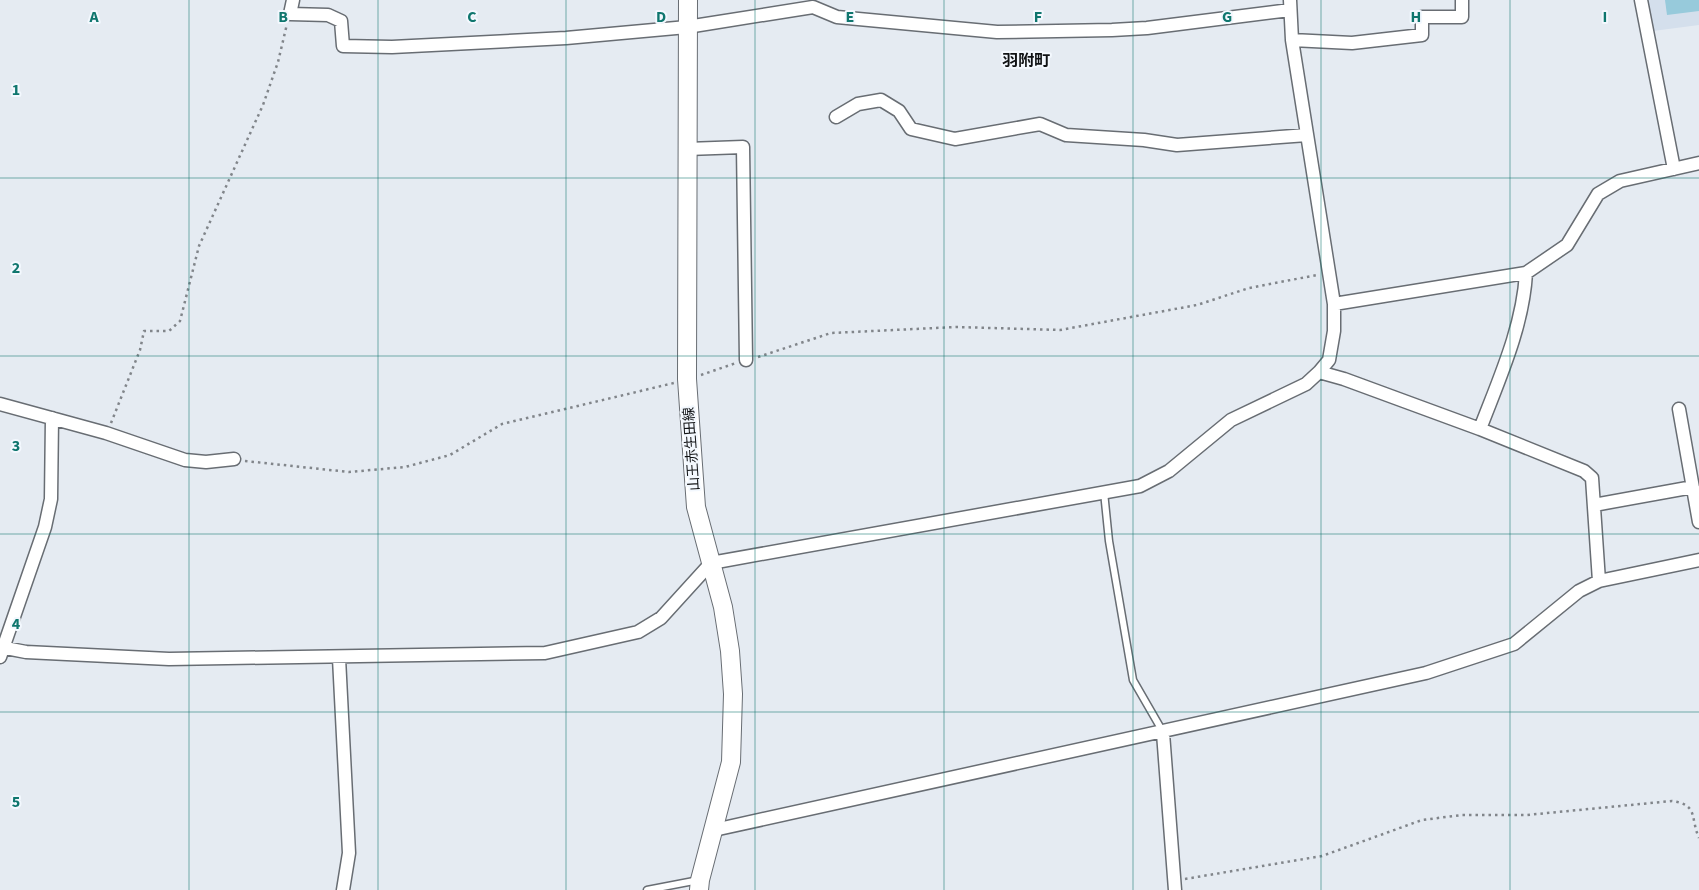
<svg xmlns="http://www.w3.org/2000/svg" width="1699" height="890" font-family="'Source Sans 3','Noto Sans JP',sans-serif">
<rect width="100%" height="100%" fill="#e5ebf2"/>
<!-- built -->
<path fill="#d4dfec" d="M1647 0H1699V25L1653 31Z"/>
<!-- water -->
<path fill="#97cadb" d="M1665 0H1699V11L1667 15Z"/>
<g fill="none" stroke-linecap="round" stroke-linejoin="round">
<defs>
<path id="lane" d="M1104 492 1109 541 1133 680 1163 732
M647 890 699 880"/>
<path id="street" d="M293 0 290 14 328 15 341 21 343 46 392 47 566 38 687 27 813 7 837 17 997 32 1112 30 1147 28 1290 10
M1641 0 1674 169
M1292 40 1352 43 1422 35V17H1462V0
M836 117 858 104 881 100 899 111 911 129 955 139 1040 124 1066 135 1144 140 1177 145 1307 135
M687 149 743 147 746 360
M1334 304 1526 273 1567 245 1598 194 1620 181 1699 163
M1319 372 1344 379 1480 429 1584 471 1592 478 1599 581
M0 404 106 433 185 460 206 462 234 459
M1679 409 1699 522
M1480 429C1499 379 1523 327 1526 273
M1594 505 1693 487
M0 647 26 652 169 659 545 653 638 632 661 618 711 563 1140 486 1169 471 1231 420 1306 384 1319 372 1329 360 1334 331V304L1292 40 1290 0
M0 657 45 527 51 499 52 418
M339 658 349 853 343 890
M1163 733 1175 890
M714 830 1426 673 1514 644 1579 591 1599 581 1699 560"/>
<path id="secondary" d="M688 0 687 379 693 465 696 507 723 607 730 651 733 694 731 762 700 880 699 890"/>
</defs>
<!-- lane casing -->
<use href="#lane" stroke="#686d73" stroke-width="9"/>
<!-- street casing -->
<use href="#street" stroke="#686d73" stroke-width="15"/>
<!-- secondary casing -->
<use href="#secondary" stroke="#686d73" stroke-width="20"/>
<!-- path -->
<path stroke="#81858a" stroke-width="2.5" stroke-dasharray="2.5 4" stroke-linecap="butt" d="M758 357 831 333 956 327 1060 330 1197 305 1249 288 1317 275
M701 375 736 363
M111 423 140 350 144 331H169L180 321 199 246 263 105 278 62 287 24
M245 461 349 472 405 467 450 455 502 424 674 383
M1185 879 1322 856 1422 820 1462 815H1527L1672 801C1699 805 1690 818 1699 838"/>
<!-- lane -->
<use href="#lane" stroke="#fff" stroke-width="6"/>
<!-- street -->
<use href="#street" stroke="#fff" stroke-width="12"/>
<!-- secondary -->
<use href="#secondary" stroke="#fff" stroke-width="18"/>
</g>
<!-- grid -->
<path fill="none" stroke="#0f766e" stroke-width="1" stroke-opacity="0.55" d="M189 0V890M378 0V890M566 0V890M755 0V890M944 0V890M1133 0V890M1321 0V890M1510 0V890M0 178H1699M0 356H1699M0 534H1699M0 712H1699"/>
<g text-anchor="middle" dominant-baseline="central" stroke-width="4" stroke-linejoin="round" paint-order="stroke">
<!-- street labels -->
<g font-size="14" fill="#101214" stroke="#f3f8fe">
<text transform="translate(692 449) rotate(-94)">山王赤生田線</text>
</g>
<!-- quarter labels -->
<g font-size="16" font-weight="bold" fill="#101214" stroke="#f3f8fe">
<text x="1026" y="61">羽附町</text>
</g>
</g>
<g font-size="16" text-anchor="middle" font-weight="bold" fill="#0f766e" stroke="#f3f8fe" stroke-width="4" stroke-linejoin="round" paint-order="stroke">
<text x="94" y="22">A</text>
<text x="283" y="22">B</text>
<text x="472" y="22">C</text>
<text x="661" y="22">D</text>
<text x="850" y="22">E</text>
<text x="1038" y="22">F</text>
<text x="1227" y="22">G</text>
<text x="1416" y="22">H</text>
<text x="1605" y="22">I</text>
<text x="16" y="95">1</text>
<text x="16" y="273">2</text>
<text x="16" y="451">3</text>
<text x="16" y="629">4</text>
<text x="16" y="807">5</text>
</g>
</svg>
